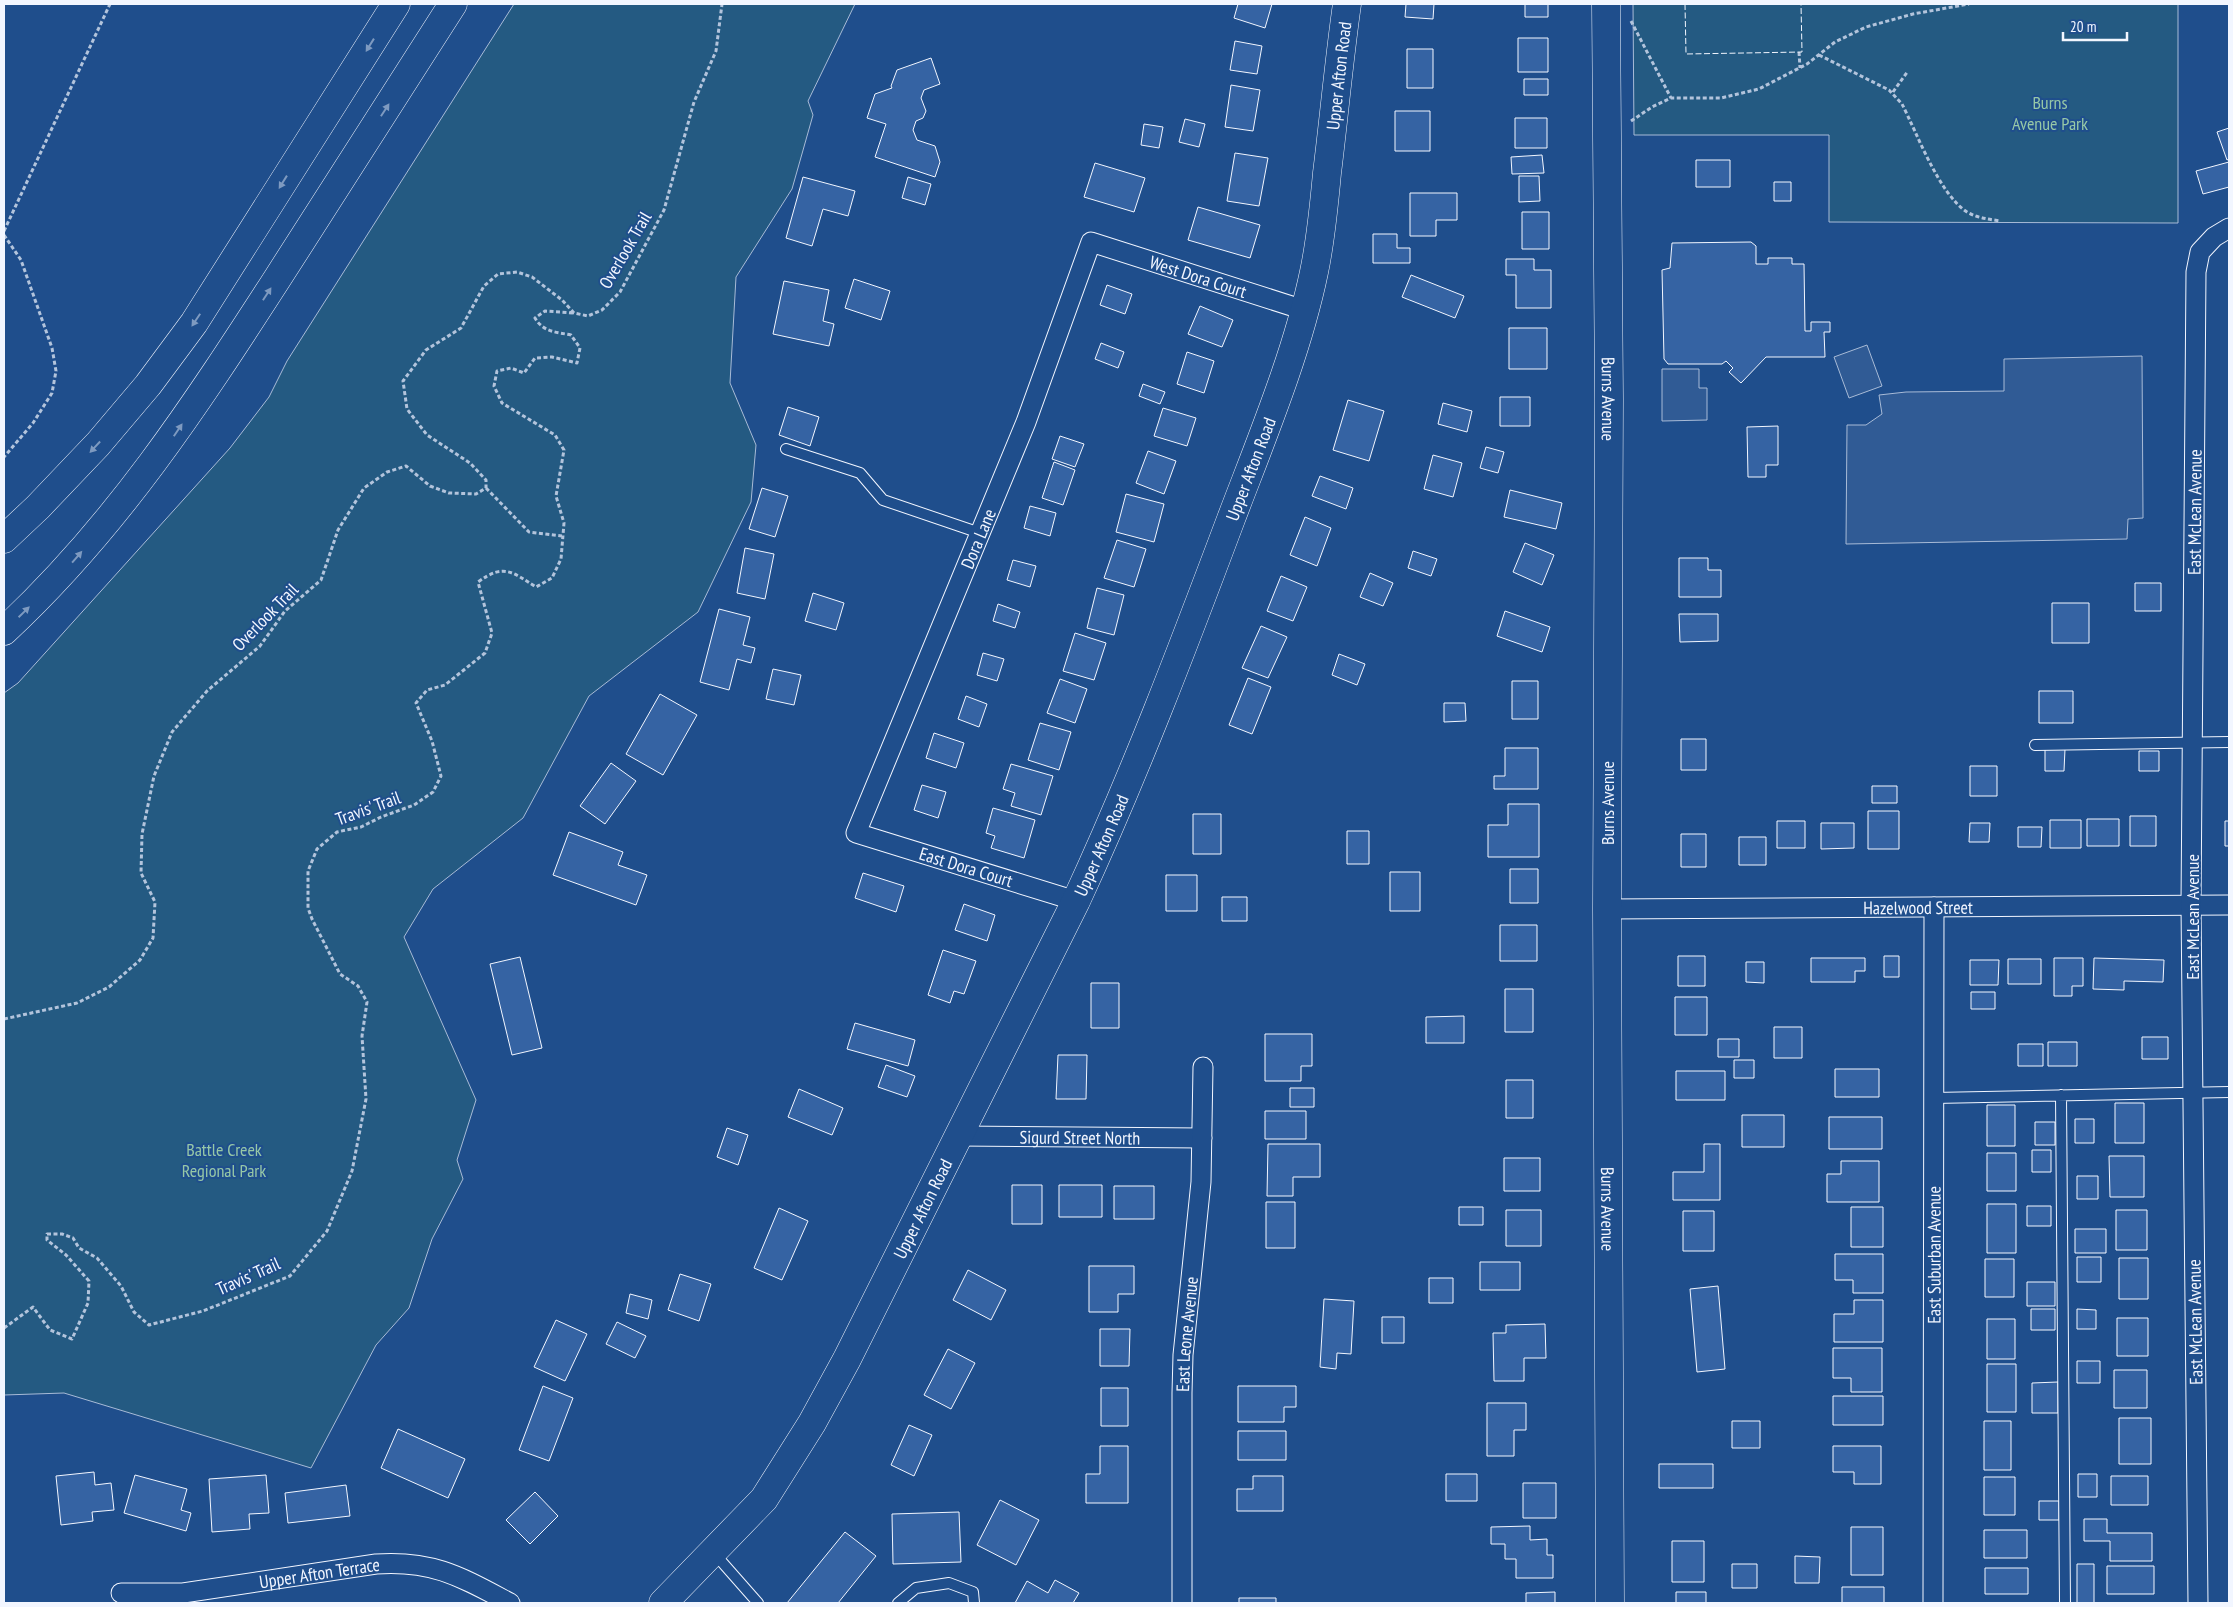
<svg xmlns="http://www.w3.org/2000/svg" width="2233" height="1607" font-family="'PT Sans Narrow',sans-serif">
<rect width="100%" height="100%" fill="#1f4e8c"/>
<!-- green -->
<path fill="#245a82" stroke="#a8bbd7" d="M514 4H855L808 101 813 115 792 189 736 277 730 383 756 445 751 502 698 612 589 696 523 818 433 889 404 937 476 1100 457 1160 463 1179 432 1239 409 1308 376 1345 311 1468 64 1393 4 1395V693L18 683 230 448 269 397 287 361Z
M1633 4H2178V223L1829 222V135H1634Z"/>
<!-- parking -->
<path fill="#305b95" stroke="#a8bbd7" d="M1867 345 1882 386 1849 398 1834 357Z
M2142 356 2143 518 2128 519 2127 539 1846 544 1847 425H1866L1882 414 1879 395 1906 392 2004 391V359Z
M1662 369H1699V388H1707V420L1662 421Z"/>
<!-- building -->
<path fill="#3563a3" stroke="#f2f6ff" d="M1238 4H1272L1265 28 1234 18Z
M1406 4H1434L1433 19 1405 17Z
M1525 4H1548V17H1525Z
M1518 38H1548V72H1518Z
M1235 41 1262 46 1257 74 1230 70Z
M1407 49H1433V88H1407Z
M931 58 940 84 924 90 921 98 926 111 923 118 916 121 913 130 917 140 935 146 940 162 935 177 875 157 886 124 867 118 875 94 892 88 891 86 897 70Z
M1524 79H1548V95H1524Z
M1231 85 1260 90 1253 131 1225 127Z
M1395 111H1430V151H1395Z
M1515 118H1547V148H1515Z
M1185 119 1205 124 1199 147 1179 142Z
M1144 124 1163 127 1159 148 1141 145Z
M2229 128V159L2227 160 2217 132Z
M1235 153 1268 158 1259 206 1227 201Z
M1542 155 1544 173 1512 174 1511 157Z
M1696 160H1730V187H1696Z
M2229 162V187L2203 194 2196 171Z
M1095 163 1145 178 1134 212 1084 197Z
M1519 176H1539L1540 201 1519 202Z
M803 177 855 191 848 216 823 209 812 246 786 238Z
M908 177 931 184 925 205 902 198Z
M1774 182H1791V201H1774Z
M1410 193H1457V220H1436V236H1410Z
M1198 207 1260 225 1250 258 1188 240Z
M1522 212H1549V249H1522Z
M1373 234H1397V248H1410V263H1373Z
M1751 242 1756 246V264H1768V258H1792V264H1804L1805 331H1811V322H1830V332H1824L1825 357H1766L1741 383 1729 372 1733 368 1726 361 1722 364H1668L1664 359 1662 270 1670 268 1672 243Z
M1506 259H1534V270H1551V308H1516V275H1506Z
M1411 275 1464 296 1455 318 1402 297Z
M854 279 890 291 881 320 845 308Z
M784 281 829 290 823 321 834 324 829 346 773 334Z
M1107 285 1132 294 1125 314 1100 305Z
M1200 306 1233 320 1222 347 1188 334Z
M1509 328H1547V369H1509Z
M1101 343 1124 352 1118 368 1095 359Z
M1187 352 1214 361 1204 393 1177 384Z
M1143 384 1165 392 1160 404 1139 396Z
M1500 397H1530V426H1500Z
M1348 400 1384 411 1369 461 1333 450Z
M1443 403 1472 411 1467 432 1438 424Z
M788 407 819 417 810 446 779 435Z
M1163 408 1196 418 1187 446 1154 436Z
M1778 426V465H1766V477H1748L1747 427Z
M1060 436 1084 444 1075 467 1052 459Z
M1486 447 1504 452 1498 473 1480 468Z
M1148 451 1176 461 1164 494 1136 483Z
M1433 455 1462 463 1453 497 1424 489Z
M1054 462 1075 470 1063 505 1042 498Z
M1320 476 1353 488 1346 509 1312 496Z
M762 488 788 496 775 537 749 529Z
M1510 490 1562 503 1556 529 1504 517Z
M1126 494 1164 504 1154 542 1116 532Z
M1030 506 1056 513 1050 536 1024 528Z
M1305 517 1331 528 1317 566 1290 555Z
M1117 540 1146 549 1134 587 1104 578Z
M1525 543 1554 555 1542 585 1513 572Z
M745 548 774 554 765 599 737 593Z
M1413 551 1437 559 1431 576 1408 568Z
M1679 558H1708V570H1721V597H1679Z
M1013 560 1036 566 1030 587 1007 580Z
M1370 573 1393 583 1383 606 1360 597Z
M1281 576 1307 587 1293 621 1267 611Z
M2135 583H2161V611H2135Z
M1097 588 1124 595 1114 635 1087 628Z
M813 593 844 603 836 630 805 621Z
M2052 603H2089V643H2052Z
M998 604 1020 612 1015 628 993 621Z
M719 609 750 617 743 645 755 648 751 663 737 659 729 690 700 682Z
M1505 611 1550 627 1542 652 1497 636Z
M1679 614H1718V641L1680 642Z
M1261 626 1287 637 1268 678 1242 668Z
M1075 633 1106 643 1094 680 1063 671Z
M983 653 1004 659 997 681 977 675Z
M1339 654 1365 664 1357 685 1332 675Z
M773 669 801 675 794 705 766 699Z
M1248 678 1271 687 1252 734 1229 725Z
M1060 679 1087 689 1075 723 1047 713Z
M1512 681H1538V719H1512Z
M2039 691H2073V723H2039Z
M660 694 697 715 663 775 626 754Z
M966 696 987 704 979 727 958 719Z
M1444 703H1465L1466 721 1444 722Z
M1040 723 1071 732 1059 770 1028 760Z
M934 733 964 743 956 768 926 758Z
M1681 739H1706V770H1681Z
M1505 748H1538V789H1494V776H1505Z
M2045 749H2065L2064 771H2045Z
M2139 751H2159V771H2139Z
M611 763 636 781 605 824 580 806Z
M1011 764 1053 776 1041 815 1011 806 1015 793 1003 789Z
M1970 766H1997V796H1970Z
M922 785 946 792 938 818 914 810Z
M1872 786H1897V803H1872Z
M1508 804H1539V857H1488V825H1508Z
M993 808 1035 820 1024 858 991 848 995 836 986 833Z
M1868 811H1899V849H1868Z
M1193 814H1221V854H1193Z
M2130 816H2156V846H2130Z
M2087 819H2119V846H2087Z
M2050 820H2081V848H2050Z
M1777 821H1805V848H1777Z
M2225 821H2229V846H2225Z
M1821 823H1854V848L1821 849Z
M1970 823H1990L1989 842H1969Z
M2018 827H2042L2041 847H2018Z
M1347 831H1369V864H1347Z
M569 832 623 852 618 865 647 875 636 905 553 875Z
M1681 834H1706V867H1681Z
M1739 837H1766V865H1739Z
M1510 869H1538V903H1510Z
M1390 872H1420V911H1390Z
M863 873 904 886 896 912 855 898Z
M1166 875H1197V911H1166Z
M1222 897H1247V921H1222Z
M964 904 995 915 987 941 955 930Z
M1500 925H1537V961H1500Z
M943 950 976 961 964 994 954 991 950 1003 928 995Z
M1678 956H1705V986H1678Z
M1884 956H1899V977H1884Z
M520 957 542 1048 512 1055 490 964Z
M1811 958H1865V971H1855V982H1811Z
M2054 958H2083V986H2072V996H2054Z
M2094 958 2164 960 2163 982 2124 981V990L2093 989Z
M2008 959H2041V984H2008Z
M1970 960H1999L1998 985H1970Z
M1746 962H1764V983L1746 982Z
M1091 983H1119V1028H1091Z
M1505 989H1533V1032H1505Z
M1971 992H1995V1009H1971Z
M1675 997H1707V1035H1675Z
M1464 1016V1043H1426V1017Z
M855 1023 915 1040 908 1066 847 1049Z
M1774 1027H1802V1058H1774Z
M1265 1034H1312V1066H1301V1081H1265Z
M2142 1037H2168V1059H2142Z
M1718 1039H1739V1057H1718Z
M2048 1042H2077V1066H2048Z
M2018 1044H2043V1066H2018Z
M1058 1055H1087L1086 1099H1056Z
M1734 1060H1754V1078H1734Z
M886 1065 915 1076 907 1097 878 1087Z
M1835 1069H1879V1097H1835Z
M1676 1071H1725V1100H1676Z
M1506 1080H1533V1118H1506Z
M1290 1088H1314V1107H1290Z
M799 1089 843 1108 832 1135 788 1117Z
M2115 1103H2144V1143H2115Z
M1987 1105H2015V1146H1987Z
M1265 1111H1306V1139H1265Z
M1742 1115H1784V1147H1742Z
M1829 1117H1882V1149H1829Z
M2075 1119H2094V1143H2075Z
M2035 1122H2055V1145H2035Z
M727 1128 748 1135 738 1165 717 1157Z
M1268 1144H1320V1177H1293V1196H1267Z
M1704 1144H1720V1200H1673V1172H1704Z
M2032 1150H2051V1172H2032Z
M1987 1153H2016V1191H1987Z
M2109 1156H2144V1197H2110Z
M1504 1158H1540V1191H1504Z
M1841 1161H1879V1202H1827V1174H1841Z
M2077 1176H2098V1199H2077Z
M1012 1185H1042V1224H1012Z
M1059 1185H1102V1217H1059Z
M1114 1186H1154V1219H1114Z
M1266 1202H1295V1248H1266Z
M1987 1204H2016V1253H1987Z
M2027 1206H2051V1226H2027Z
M1459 1207H1483V1225H1459Z
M1851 1207H1883V1247H1851Z
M779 1208 808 1221 782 1280 754 1268Z
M1506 1210H1541V1246H1506Z
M2116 1210H2147V1250H2116Z
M1683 1211H1714V1251H1683Z
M2075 1229H2106V1253H2075Z
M1835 1254H1883V1293H1853V1280H1835Z
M2077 1257H2101V1282H2077Z
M2119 1258H2148V1299H2119Z
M1985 1259H2014V1297H1985Z
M1480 1262H1520V1290H1480Z
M1089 1266H1134V1294H1118V1312H1089Z
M968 1270 1006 1290 991 1320 953 1300Z
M680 1274 711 1284 699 1321 668 1310Z
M1429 1278H1453V1303H1429Z
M2027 1282H2055V1306H2027Z
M1718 1286 1725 1369 1697 1372 1690 1289Z
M630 1294 652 1300 648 1319 626 1313Z
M1324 1299 1354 1301 1351 1354 1337 1353 1336 1369 1320 1367Z
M1854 1300H1883V1342H1834V1314H1854Z
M2031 1309H2055V1330H2031Z
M2077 1309 2096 1310V1329H2077Z
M1382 1317H1404V1343H1382Z
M2117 1318H2148V1356H2117Z
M1987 1319H2015V1359H1987Z
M556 1320 587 1334 565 1381 534 1367Z
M617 1322 646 1336 635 1358 606 1344Z
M1545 1324 1546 1358H1524V1381H1494L1493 1333H1506V1325Z
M1100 1329H1130L1129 1366H1100Z
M1833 1348H1882V1392H1851V1378H1833Z
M948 1349 975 1363 951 1409 924 1395Z
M2077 1361H2100V1383H2077Z
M1987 1364H2016V1412H1987Z
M2114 1370H2147V1408H2114Z
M2058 1382V1413H2032V1383Z
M543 1386 573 1398 549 1461 519 1450Z
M1238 1386H1296V1407H1284V1422H1238Z
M1101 1388H1128V1426H1101Z
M1833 1396H1883V1425H1833Z
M1487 1403H1526V1430H1514V1456H1487Z
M2119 1418H2151V1464H2119Z
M1732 1421H1760V1448H1732Z
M1984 1421H2011V1470H1984Z
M909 1425 932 1435 914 1476 891 1465Z
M398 1429 465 1459 448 1498 381 1468Z
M1238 1431H1286V1460H1238Z
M1100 1446H1128V1503H1086V1474H1100Z
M1833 1446H1881V1484H1854V1472H1833Z
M1659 1464H1713V1488H1659Z
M94 1472 95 1485 111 1483 114 1510 92 1512 93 1521 61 1525 56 1476Z
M1446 1474H1477V1501H1446Z
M2078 1474H2097V1497H2078Z
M135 1475 187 1489 181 1510 191 1513 186 1531 124 1513Z
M266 1475 269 1513 249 1514 250 1529 212 1532 209 1479Z
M1253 1476H1283V1511H1237V1489H1253Z
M2111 1476H2148V1505H2111Z
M1984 1477H2015V1515H1984Z
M1523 1483H1556V1518H1523Z
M346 1485 350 1516 288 1523 285 1493Z
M535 1492 558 1516 530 1544 506 1520Z
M1000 1500 1039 1520 1016 1565 977 1545Z
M2039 1501H2059V1520H2039Z
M959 1512 961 1562 893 1564 892 1514Z
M2084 1519H2107V1533H2152V1561H2110V1541H2084Z
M1530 1526V1540L1547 1539V1555H1553V1578H1516V1559H1505V1544H1491V1527Z
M1851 1527H1883V1575H1851Z
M1984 1530H2027V1558H1984Z
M845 1532 876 1556 838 1603H787Z
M1672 1541H1704V1582H1672Z
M1795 1556 1820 1557 1819 1583H1795Z
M1732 1564H1757V1588H1732Z
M2077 1564H2094V1603H2077Z
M2107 1566H2154V1594H2107Z
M1985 1568H2028V1594H1985Z
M1055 1580 1079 1593 1073 1603H1015L1027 1581 1048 1593Z
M1842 1587H1884V1603H1842Z
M1555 1592V1603H1526V1593Z
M1676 1592H1706V1603H1676Z
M1239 1598H1276V1603H1239Z"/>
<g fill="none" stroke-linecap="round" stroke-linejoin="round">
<defs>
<path id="lane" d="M786 449 860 473 883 500 980 533
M2035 745 2229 742
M2061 1095 2065 1603
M1934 1098 2229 1092
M714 1553 758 1603
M898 1603 916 1588 949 1583 973 1592 974 1603"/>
<g id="street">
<path id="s1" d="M1076 901 856 833 1026 422 1091 242 1304 310"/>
<path id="s2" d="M1607 909 2229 905"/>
<path id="s3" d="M958 1136 1202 1138"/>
<path id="s4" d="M121 1593H183L376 1564C433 1560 461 1577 510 1603"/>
<path id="s5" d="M1182 1603V1393L1183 1355 1201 1182 1203 1067"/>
<path id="s6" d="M1933 1603 1934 907"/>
<path id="s7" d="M2198 1603 2191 905 2196 272 2200 252 2214 237 2229 228"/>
</g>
<g id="secondary">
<path id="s8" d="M1606 4 1609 399 1607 909 1610 1603"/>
<path id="s9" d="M663 1603 764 1499 812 1423 847 1359 1076 901C1134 776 1183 647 1231 519 1261 440 1297 354 1314 272 1321 239 1324 206 1327 173 1334 117 1339 60 1347 4"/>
</g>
<path id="highway" d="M4 539 38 507 98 444 148 385 194 323 396 4
M4 631C116 527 195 406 277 279 336 187 394 96 453 4"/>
</defs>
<!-- lane casing -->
<use href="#lane" stroke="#f2f6ff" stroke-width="12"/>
<!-- street casing -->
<use href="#street" stroke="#f2f6ff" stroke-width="21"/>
<!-- secondary casing -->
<use href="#secondary" stroke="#f2f6ff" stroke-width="29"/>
<!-- highway casing -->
<use href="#highway" stroke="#f2f6ff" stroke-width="29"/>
<!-- path -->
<path stroke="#b3c4dc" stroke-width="3" stroke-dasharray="4 2.5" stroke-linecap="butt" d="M1631 21 1671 98
M1799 52 1800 68
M1819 55 1889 90 1902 104C1917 133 1939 194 1967 212 1977 218 1988 219 2000 221
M1893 92 1908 71
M1631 121 1652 107 1671 98H1721L1759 89 1807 64 1835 42 1866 27 1913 14 1969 4
M4 231 110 4
M4 235 21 260 52 348 56 371 52 393 33 423 4 457
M486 488 529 532 562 536
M4 1019 77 1003 109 987 140 960 153 938 155 902 141 873 142 834 154 776 172 732 207 691 260 646 285 611 321 580 338 530 364 488 387 472 406 466 430 486 449 493 476 494 486 488V480L470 463 427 435 407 409 403 381 426 350 461 328 484 286 498 274 517 272 532 277 562 300 574 313 588 316 602 310 620 292 664 210 694 102 716 51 722 4
M4 1328 33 1307 50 1330 72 1339 88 1303 89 1281 66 1255 47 1240V1234H62L73 1238 79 1248 97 1258 121 1286 134 1312 149 1325 203 1311 290 1276 327 1231 352 1171 366 1099 362 1036 367 1002 358 986 340 974 312 919 308 908V871L317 849 337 832 361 827 381 817 414 805 433 792 441 776 432 741 416 703 427 690 445 685 485 653 492 633 478 582C504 563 512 572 536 587L552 578 561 559 564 523 556 496 564 450 555 435 502 403 494 386 497 371 511 368 524 373 535 358 552 357 577 363 580 348 571 335C556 332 543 332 535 318L545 311 574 313"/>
<!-- lane -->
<use href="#lane" stroke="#1f4e8c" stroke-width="10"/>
<!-- street -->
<use href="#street" stroke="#1f4e8c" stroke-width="19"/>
<!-- secondary -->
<use href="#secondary" stroke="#1f4e8c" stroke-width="28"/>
<!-- highway -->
<use href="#highway" stroke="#1f4e8c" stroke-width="28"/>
<!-- fence -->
<path stroke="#f2f6ff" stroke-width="1" stroke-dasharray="6 2.5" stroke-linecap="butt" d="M1685 4 1686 54 1802 52 1801 4"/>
</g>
<!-- one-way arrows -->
<defs><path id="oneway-solid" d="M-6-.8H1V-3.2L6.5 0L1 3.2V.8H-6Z" transform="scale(1.25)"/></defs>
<g fill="#7e9ac0">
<use href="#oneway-solid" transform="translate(370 45) rotate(122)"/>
<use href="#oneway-solid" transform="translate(385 110) rotate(-57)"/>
<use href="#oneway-solid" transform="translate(283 182) rotate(122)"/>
<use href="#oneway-solid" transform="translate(267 294) rotate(-57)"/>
<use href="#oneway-solid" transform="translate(196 320) rotate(124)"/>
<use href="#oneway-solid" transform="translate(178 430) rotate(-56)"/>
<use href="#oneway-solid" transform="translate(95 447) rotate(133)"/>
<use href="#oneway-solid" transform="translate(77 557) rotate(-49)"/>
<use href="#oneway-solid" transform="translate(24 612) rotate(-44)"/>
</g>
<g text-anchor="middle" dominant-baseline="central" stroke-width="4" stroke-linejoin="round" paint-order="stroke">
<!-- street labels -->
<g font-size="18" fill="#f2f6ff" stroke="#1f4e8c">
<text stroke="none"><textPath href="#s9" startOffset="1691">Upper Afton Road</textPath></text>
<text transform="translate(625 250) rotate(-60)">Overlook Trail</text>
<text stroke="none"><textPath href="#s1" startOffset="979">West Dora Court</textPath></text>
<text stroke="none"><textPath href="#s8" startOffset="395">Burns Avenue</textPath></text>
<text stroke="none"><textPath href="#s9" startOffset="1286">Upper Afton Road</textPath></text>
<text stroke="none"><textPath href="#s7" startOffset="1091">East McLean Avenue</textPath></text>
<text stroke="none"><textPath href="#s1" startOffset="549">Dora Lane</textPath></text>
<text transform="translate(265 617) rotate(-46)">Overlook Trail</text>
<text transform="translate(1607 803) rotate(-90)">Burns Avenue</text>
<text transform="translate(368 808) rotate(-20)">Travis' Trail</text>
<text stroke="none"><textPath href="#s9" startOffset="881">Upper Afton Road</textPath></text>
<text transform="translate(966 867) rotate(17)">East Dora Court</text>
<text stroke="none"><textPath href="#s2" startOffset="311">Hazelwood Street</textPath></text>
<text transform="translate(2192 917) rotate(-90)">East McLean Avenue</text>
<text stroke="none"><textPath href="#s3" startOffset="122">Sigurd Street North</textPath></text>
<text stroke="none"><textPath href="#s9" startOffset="476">Upper Afton Road</textPath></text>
<text stroke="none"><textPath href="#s8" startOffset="1205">Burns Avenue</textPath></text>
<text stroke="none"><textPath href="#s6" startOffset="348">East Suburban Avenue</textPath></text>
<text transform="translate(248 1276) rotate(-24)">Travis' Trail</text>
<text transform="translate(2195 1322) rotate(-91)">East McLean Avenue</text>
<text stroke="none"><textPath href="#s5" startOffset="269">East Leone Avenue</textPath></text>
<text stroke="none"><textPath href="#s4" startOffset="200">Upper Afton Terrace</textPath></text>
</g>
<!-- park labels -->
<g font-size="18" fill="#97c8a6" stroke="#1f4e8c">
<text x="2050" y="102">Burns<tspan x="2050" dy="21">Avenue Park</tspan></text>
<text x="224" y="1149">Battle Creek<tspan x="224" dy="21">Regional Park</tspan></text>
</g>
</g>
<!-- border -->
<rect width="2233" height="1607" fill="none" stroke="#f2f6ff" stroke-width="10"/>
<!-- scale -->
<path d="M2063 32v8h64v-8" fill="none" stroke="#f2f6ff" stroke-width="2.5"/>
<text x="2070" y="32" font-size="15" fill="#f2f6ff" stroke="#1f4e8c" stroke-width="4" paint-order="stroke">20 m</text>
</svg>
